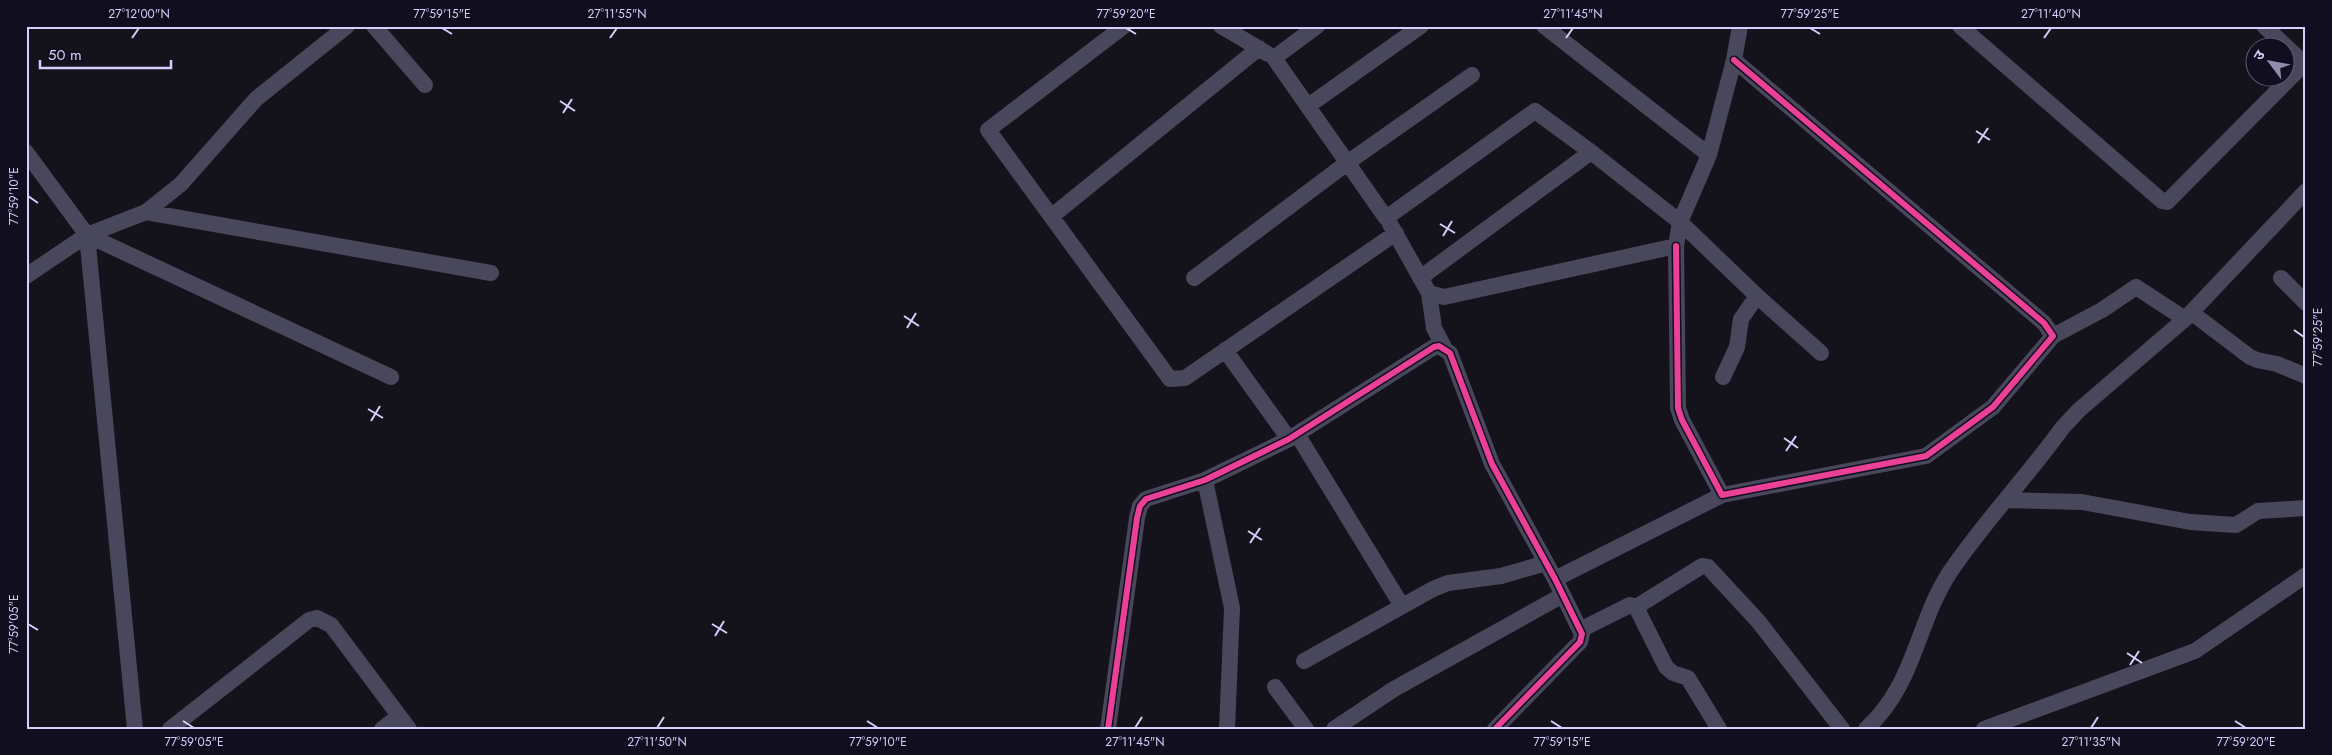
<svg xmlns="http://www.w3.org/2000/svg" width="2332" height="755" font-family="Jost,'Noto Sans Devanagari',sans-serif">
<rect width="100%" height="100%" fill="#14121b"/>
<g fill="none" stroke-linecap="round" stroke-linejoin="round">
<!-- minor -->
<path stroke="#48475b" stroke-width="16" d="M374 26 425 85
M1124 26 988 130 1170 379 1185 378 1396 233
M1221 26 1268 54
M1317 26 1274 58 1386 218 1535 111 1591 152 1680 222 1709 155
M1544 26 1709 155 1734 60 1740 26
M1960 26 2162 201 2167 202 2306 62
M2264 26 2306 65
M1308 106 1421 26
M26 152 87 235 146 212 181 184 256 99 347 26
M146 212 491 273
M1052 216 1259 48
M1680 222 1757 296 1821 353
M1390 224 1429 293 1444 297 1676 246 1680 222
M87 235 135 729
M87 235 391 377
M1676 246 1678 408 1682 420 1722 495 1926 456 1993 407 2053 336 2044 323 1734 60
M26 276 87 235
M1194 278 1347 163 1472 75
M1420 278 1591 152
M2281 278 2306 303
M1429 293 1434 328 1444 347
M2192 313 2250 357 2257 360 2277 364 2306 376
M2053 336 2102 310 2136 287 2185 319
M1225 350 1289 439
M1723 377 1737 347 1741 319 1757 296
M1297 434 1402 606
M1205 480 1232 608 1227 729
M2008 500 2082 502 2190 522 2236 525 2258 511 2306 508
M1555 579 1722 495
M1636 607 1702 566 1708 567 1758 621 1842 729
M1580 630 1630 605 1636 607 1666 667 1673 673 1688 678 1719 729
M1304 661 1433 589 1448 583 1501 576 1546 563
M1275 687 1306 729
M170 729 309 620 317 618 331 625 409 729
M382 729 399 716
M1108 729 1137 518 1140 506 1146 499 1205 480 1289 439 1434 347 1439 346 1450 353 1492 464 1555 579 1582 634 1580 642 1495 729
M1334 729 1394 689 1563 595
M1866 729C1915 685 1916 624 1950 572 1983 523 2027 477 2063 427L2079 410 2185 319 2306 191
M1984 729 2195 651 2306 575"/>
<defs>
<path id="cycleway" d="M1676 246 1678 408 1682 420 1722 495 1926 456 1993 407 2053 336 2044 323 1734 60
M1108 729 1137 518 1140 506 1146 499 1205 480 1289 439 1434 347 1439 346 1450 353 1492 464 1555 579 1582 634 1580 642 1495 729"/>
</defs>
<!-- cycleway casing -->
<use href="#cycleway" stroke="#110e1f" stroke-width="9"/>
<!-- cycleway -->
<use href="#cycleway" stroke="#ea4096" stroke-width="6"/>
</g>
<!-- ticks -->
<path fill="none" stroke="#d4cffc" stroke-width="2" d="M442 28 452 34M1126 28 1136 34M1810 28 1820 34M132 38 139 28M610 38 617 28M1566 38 1573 28M2044 38 2051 28M560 101 575 111M563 113 572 99M1976 131 1990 140M1978 143 1988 128M28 196 38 203M1440 224 1455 233M1443 236 1452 221M904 316 919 326M907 328 916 313M2294 330 2304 337M368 409 383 418M371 421 380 406M1784 438 1798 448M1786 451 1796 436M1248 531 1262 540M1250 543 1260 528M28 624 38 630M712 624 727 633M715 636 724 621M2127 653 2142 663M2130 665 2139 651M183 721 194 728M867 721 878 728M1551 721 1562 728M2235 721 2246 728M657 728 664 717M1135 728 1142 717M2091 728 2098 717"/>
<!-- border -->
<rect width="2332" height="755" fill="none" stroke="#110e1f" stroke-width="55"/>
<!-- north arrow -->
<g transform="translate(2270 62) rotate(302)"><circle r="24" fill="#110e1f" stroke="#5f5b77"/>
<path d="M0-4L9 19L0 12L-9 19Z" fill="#918dad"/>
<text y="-8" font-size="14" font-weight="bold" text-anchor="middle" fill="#d4cffc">उ</text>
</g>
<!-- scale -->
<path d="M40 60v8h131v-8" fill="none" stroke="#d4cffc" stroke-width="2.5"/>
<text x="48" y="60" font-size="15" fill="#d4cffc" stroke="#110e1f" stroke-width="4" paint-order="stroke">50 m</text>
<rect x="28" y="28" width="2276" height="700" fill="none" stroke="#d4cffc" stroke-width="2"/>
<g font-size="12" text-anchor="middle" fill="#d4cffc">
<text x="139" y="18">27°12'00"N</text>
<text x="442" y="18">77°59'15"E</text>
<text x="617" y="18">27°11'55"N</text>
<text x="1126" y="18">77°59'20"E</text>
<text x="1573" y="18">27°11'45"N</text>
<text x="1810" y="18">77°59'25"E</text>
<text x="2051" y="18">27°11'40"N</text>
<text transform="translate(14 196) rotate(-90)" y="4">77°59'10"E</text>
<text transform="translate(2318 337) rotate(-90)" y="4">77°59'25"E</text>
<text transform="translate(14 624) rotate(-90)" y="4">77°59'05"E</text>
<text x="194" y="746">77°59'05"E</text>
<text x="657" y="746">27°11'50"N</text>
<text x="878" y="746">77°59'10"E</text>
<text x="1135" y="746">27°11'45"N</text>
<text x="1562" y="746">77°59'15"E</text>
<text x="2091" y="746">27°11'35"N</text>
<text x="2246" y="746">77°59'20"E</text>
</g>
</svg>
